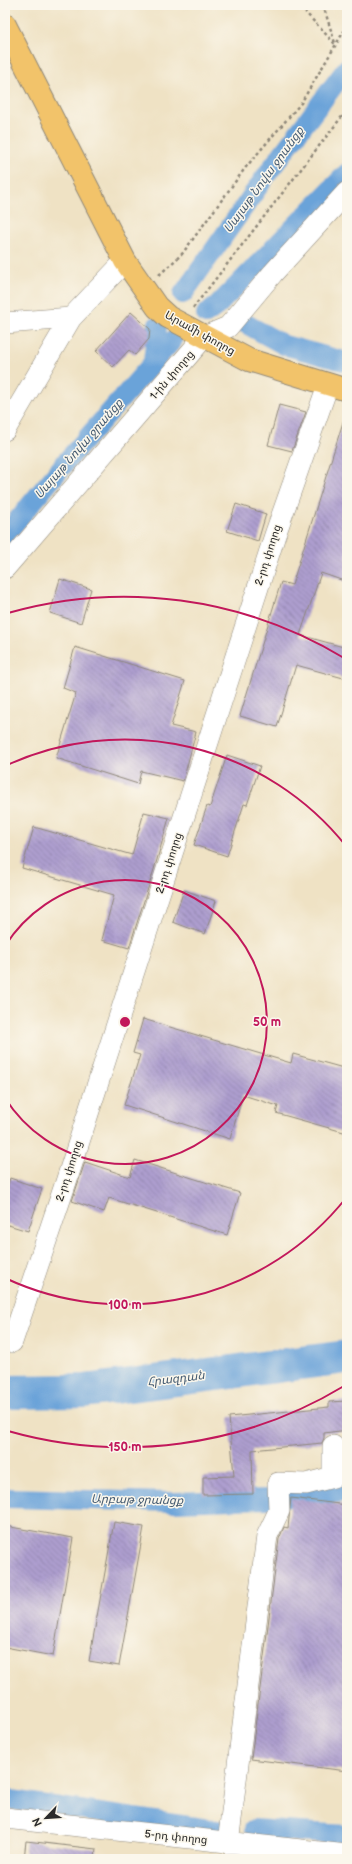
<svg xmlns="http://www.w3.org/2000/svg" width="352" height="1864" font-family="'Balsamiq Sans','Noto Sans Armenian',sans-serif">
<defs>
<pattern id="building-back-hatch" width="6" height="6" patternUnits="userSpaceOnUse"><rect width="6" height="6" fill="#ad9ecf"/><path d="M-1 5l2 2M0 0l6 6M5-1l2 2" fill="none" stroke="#8d81a8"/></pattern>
</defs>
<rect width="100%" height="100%" fill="#fbf7ec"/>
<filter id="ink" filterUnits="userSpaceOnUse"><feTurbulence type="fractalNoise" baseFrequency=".025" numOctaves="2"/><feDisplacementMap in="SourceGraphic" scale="8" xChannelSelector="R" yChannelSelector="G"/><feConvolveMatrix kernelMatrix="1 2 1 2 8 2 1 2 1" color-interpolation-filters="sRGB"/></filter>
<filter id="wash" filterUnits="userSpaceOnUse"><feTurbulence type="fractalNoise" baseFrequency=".012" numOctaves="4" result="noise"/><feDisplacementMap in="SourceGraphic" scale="16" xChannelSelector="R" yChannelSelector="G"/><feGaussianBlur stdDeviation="0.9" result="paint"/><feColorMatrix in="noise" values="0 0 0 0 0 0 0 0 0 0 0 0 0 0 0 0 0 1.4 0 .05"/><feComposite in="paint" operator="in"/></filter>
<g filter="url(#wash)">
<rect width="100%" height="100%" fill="#efe2c4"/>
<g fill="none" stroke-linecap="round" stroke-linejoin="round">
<!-- canal -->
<path stroke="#6ba3d9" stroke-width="20" d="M183 294 270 170 347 68
M206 314 217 306 347 173
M239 320 284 345 347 362
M153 362 157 326
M5 535 71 456 173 340
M288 1497 347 1492
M5 1498 174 1502 269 1499
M5 1799 223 1831
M254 1829 347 1835"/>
<!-- river -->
<path stroke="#6ba3d9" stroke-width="34" d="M5 1392 84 1391 347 1357"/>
</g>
<g id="blocks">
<!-- building -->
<path fill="url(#building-back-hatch)" d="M131 312 150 329 149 339 135 355 129 350 113 367 96 351Z
M279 405 306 412 292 451 268 445Z
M344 419H347V582L321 573 300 635 347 648V679L296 665 277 727 240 716 281 582 292 585Z
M236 504 266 514 258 541 227 531Z
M60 579 91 589 81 623 50 613Z
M75 647 185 681 171 726 196 732 183 781 141 771 138 784 56 758 76 693 63 688Z
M227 755 260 766 247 805 244 804 227 856 194 845 207 806 210 807Z
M144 812 169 818 156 863 129 948 102 940 114 895 22 868 34 827 132 855Z
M184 890 216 901 205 934 173 922Z
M143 1019 291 1063 293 1054 347 1069V1133L276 1113 278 1106 243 1095 230 1139 124 1105 140 1055 133 1053Z
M135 1160 240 1193 227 1235 109 1198 104 1212 72 1201 85 1162 130 1177Z
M10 1178 42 1189 28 1231 5 1224V1194Z
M347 1401V1430L324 1433V1438L322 1443 252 1450 253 1494 203 1495V1477L234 1476 229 1417 329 1407V1402Z
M291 1498 347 1505V1771L251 1759 279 1539 284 1527 288 1528Z
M114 1522 144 1527 119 1666 89 1661Z
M5 1526 73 1538 53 1656 5 1647Z
M26 1841 96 1849 95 1859H24Z"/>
</g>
</g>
<g filter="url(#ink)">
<use href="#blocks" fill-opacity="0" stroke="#8d8678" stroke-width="1"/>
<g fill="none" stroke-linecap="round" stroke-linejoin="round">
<defs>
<path id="minor" d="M5 323 71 318 125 261
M5 430 71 318
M5 568 204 337 228 327 273 273 347 192
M12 1342 66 1182 275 535 328 385
M5 1818 347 1855
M228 1843 267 1536 279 1511 278 1483 306 1484 333 1477V1446"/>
<path id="major" d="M5 25 125 261 157 307 168 317 249 360 347 390"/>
</defs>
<!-- minor casing -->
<use href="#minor" stroke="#8d8678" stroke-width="22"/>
<!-- major casing -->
<use href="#major" stroke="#8d8678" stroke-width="24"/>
<!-- path -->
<path stroke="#8d8678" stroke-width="2.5" stroke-dasharray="3 3" stroke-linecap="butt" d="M302 5 306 13 335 44
M323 5 335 43
M159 275 182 254 246 167 301 103 347 26
M193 308 347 110"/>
<!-- minor -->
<use href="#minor" stroke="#fff" stroke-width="21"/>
<!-- major -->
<use href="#major" stroke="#f2c36a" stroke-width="22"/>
</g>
</g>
<!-- distance rings -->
<g fill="none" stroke="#c2185b" stroke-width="2">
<path d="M5 946A142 142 0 1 1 5 1098"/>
<path d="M346 1198A283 283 0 0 1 5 1278M5 766A283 283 0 0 1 346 846"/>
<path d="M344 1386A425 425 0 0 1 8 1431M8 613A425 425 0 0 1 344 658"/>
</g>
<g text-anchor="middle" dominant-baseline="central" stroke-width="3" stroke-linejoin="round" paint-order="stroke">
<!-- street labels -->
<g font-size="11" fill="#2b2b2b" stroke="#fbf7ec">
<text transform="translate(200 333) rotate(29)">Արամի փողոց</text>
<text transform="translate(172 375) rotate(-49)">1-ին փողոց</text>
<text transform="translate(268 555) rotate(-72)">2-րդ փողոց</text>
<text transform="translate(169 863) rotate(-72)">2-րդ փողոց</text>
<text transform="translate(69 1171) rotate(-72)">2-րդ փողոց</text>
<text transform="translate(176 1837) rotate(6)">5-րդ փողոց</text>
</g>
<!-- water labels -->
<g font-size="12" font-style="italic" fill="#455b71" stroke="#fbf7ec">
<text transform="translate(264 180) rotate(-54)">Սայաթ Նովա ջրանցք</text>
<text transform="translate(79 449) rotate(-49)">Սայաթ Նովա ջրանցք</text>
<text transform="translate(176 1379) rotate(-7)">Հրազդան</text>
<text transform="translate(137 1500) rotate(1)">Արբաթ ջրանցք</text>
</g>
</g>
<circle cx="125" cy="1022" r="6" fill="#c2185b" stroke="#fbf7ec" stroke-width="2"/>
<g font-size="12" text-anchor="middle" font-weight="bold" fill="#c2185b" stroke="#fbf7ec" stroke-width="3" stroke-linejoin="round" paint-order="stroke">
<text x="267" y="1026">50 m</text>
<text x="125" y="1309">100 m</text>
<text x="125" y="1451">150 m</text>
</g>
<!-- margin -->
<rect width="352" height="1864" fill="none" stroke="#fbf7ec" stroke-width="20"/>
<!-- north arrow -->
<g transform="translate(46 1818) rotate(245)" stroke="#fbf7ec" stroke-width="3" paint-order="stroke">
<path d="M0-3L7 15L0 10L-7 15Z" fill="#2b2b2b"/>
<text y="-6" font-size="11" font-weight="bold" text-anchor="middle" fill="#2b2b2b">N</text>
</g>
</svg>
